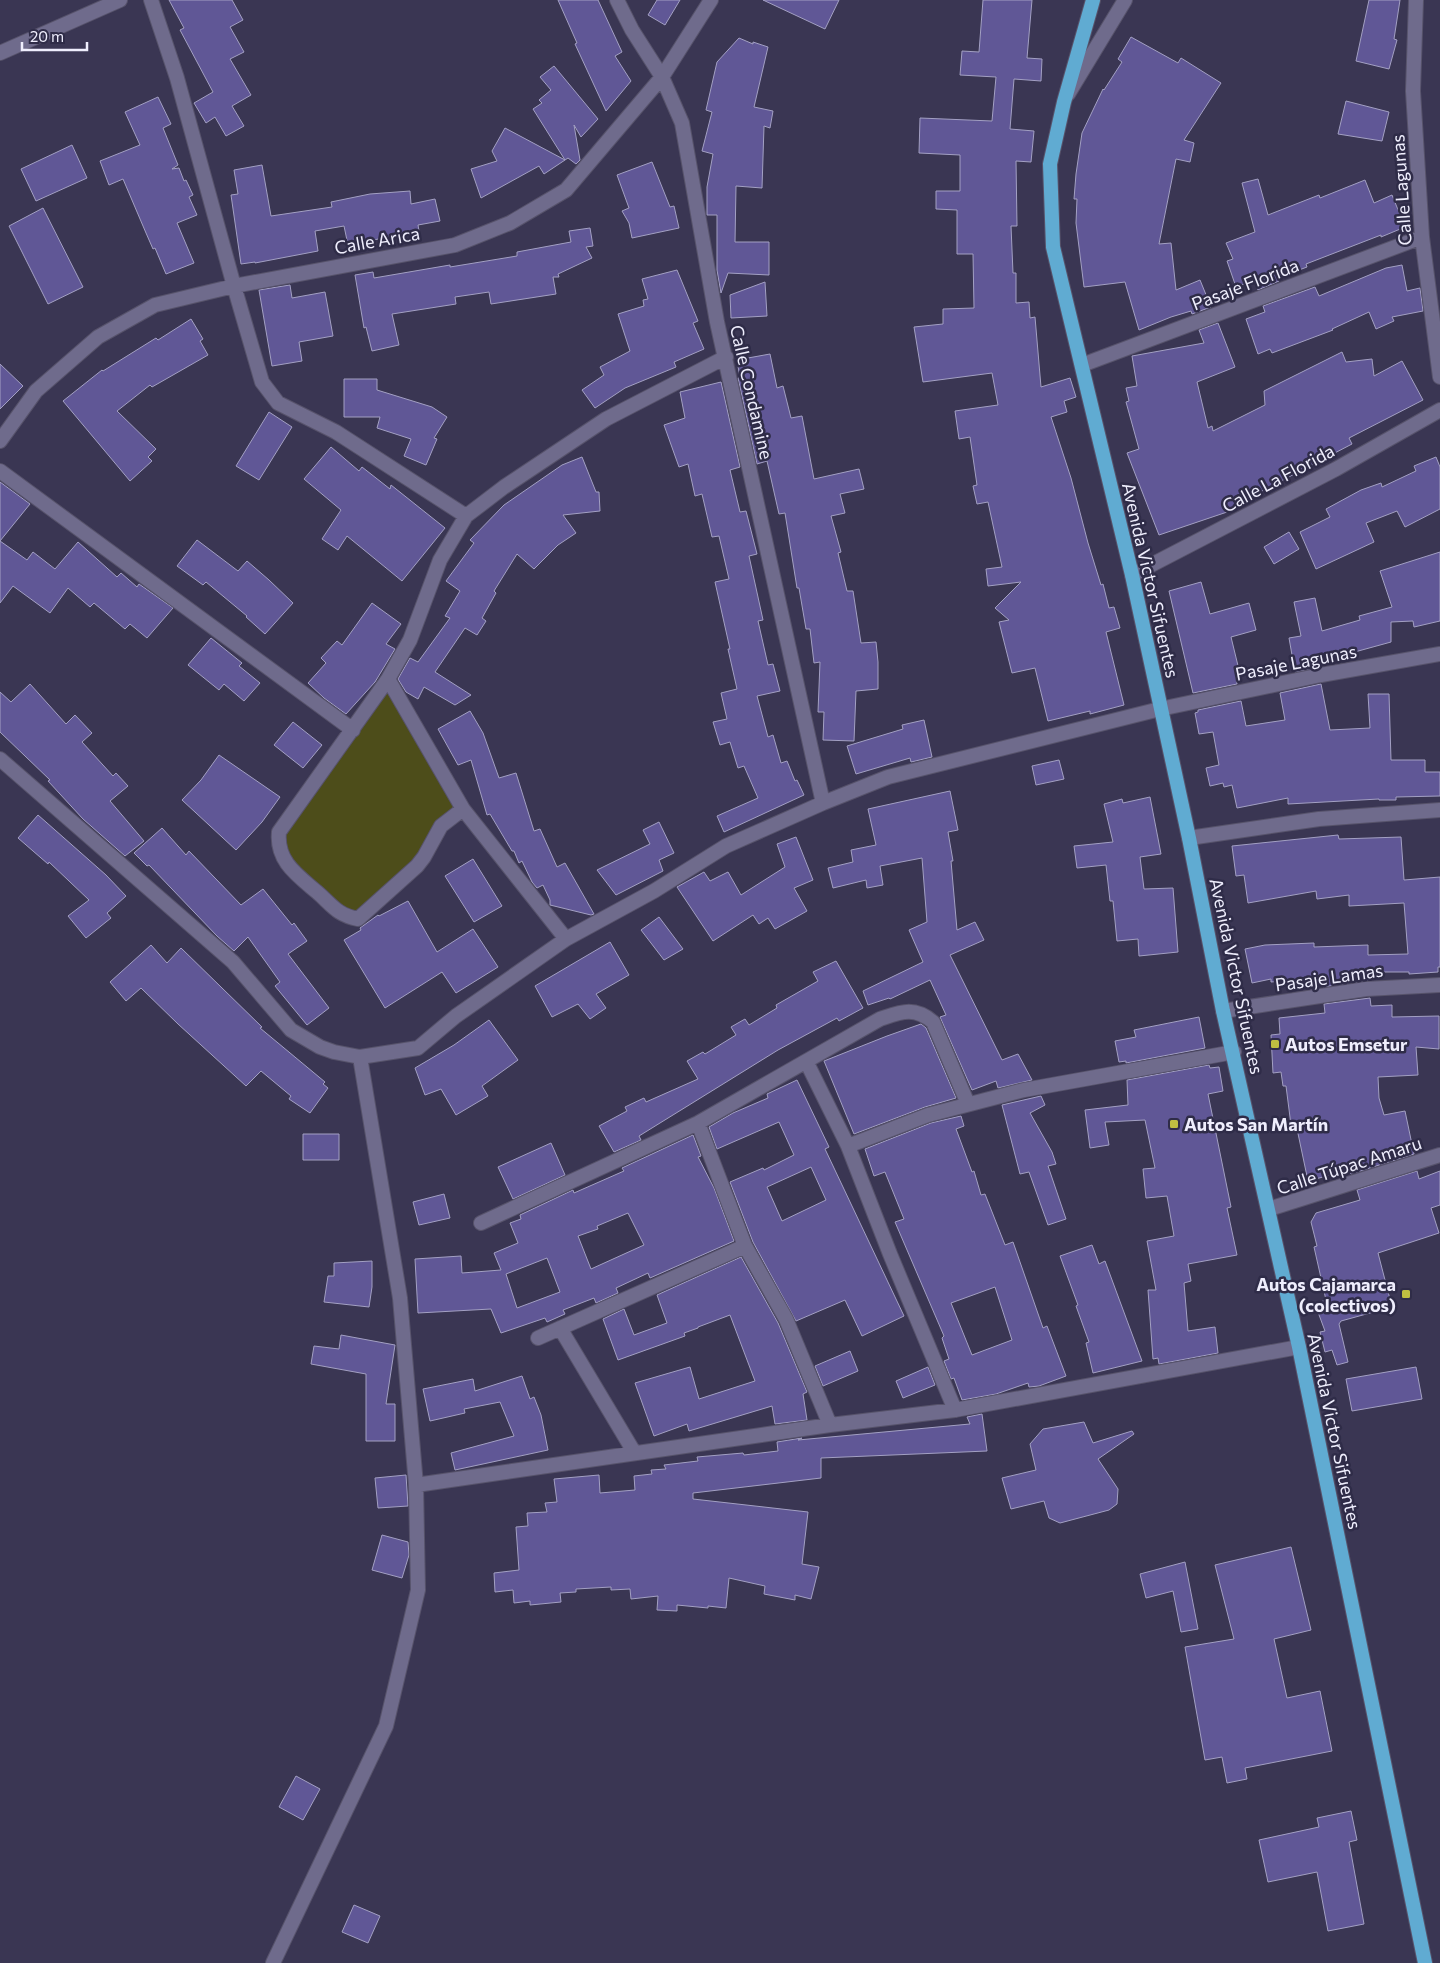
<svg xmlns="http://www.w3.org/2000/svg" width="1440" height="1963" font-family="Commissioner,sans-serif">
<rect width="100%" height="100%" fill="#3a3653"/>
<!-- green -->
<path fill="#4d4d1a" d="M388 679 463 809 424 857 358 919 317 892 279 843Z"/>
<!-- building -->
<path fill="#605796" stroke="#a3a0c3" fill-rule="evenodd" d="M169 0H232L243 20 230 27 244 52 230 59 251 95 232 106 244 126 226 136 215 117 206 123 194 103 213 92 180 30 184 28Z
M558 0H598L622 52 615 56 631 81 606 111 575 44 577 43Z
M657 0H680L665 25 648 15Z
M763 0H839L825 29Z
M983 0H1032L1027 58 1042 59 1041 81 1014 79 1010 129 1034 131 1031 162 1016 161 1017 226H1011L1013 273H1016V303L1029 302 1030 318 1035 317 1041 387 1070 378 1076 397 1064 401 1067 412 1051 417 1071 478 1088 543 1101 585 1103 584 1109 608 1114 607 1120 628 1106 632 1124 705 1090 714V711L1048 721 1035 668 1012 673 999 622 1009 620 995 608 1021 582 988 586 986 569 1002 567 988 502 977 504 973 486 977 485 970 437 959 439 955 411 998 405 992 373 923 382 914 327 943 324V309L974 308 973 254H957V210L936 209V191H960V155L919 153 920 118 992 121 996 77 960 75 962 51 979 52Z
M1369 0H1400L1394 39 1397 40 1389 69 1356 61Z
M1131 37 1178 63 1181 58 1221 83 1184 140 1194 143 1190 162 1176 159 1159 244 1171 243 1176 290 1200 280 1211 307 1192 314 1191 311 1171 317 1139 330 1125 282 1084 287 1076 223 1077 199H1074L1076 174 1082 133 1103 89 1104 90 1122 62 1118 59Z
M739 38 753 44V42L768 47 754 107 773 111 770 128 764 126 762 188 736 186 735 242H769V275L728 273 721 293 717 270V215H707V187L713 154 702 151 712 112 706 110 717 62Z
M554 66 598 119 581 137 574 125 580 160 576 164 568 158 544 174 539 166 481 198 471 169 497 161 492 151 505 128 565 160 533 109 542 103 539 100 551 90 540 77Z
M158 97 171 124 163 128 178 165 172 169 179 168 184 181 186 180 193 195 189 197 197 215 177 223 194 263 166 274 155 248 153 249 146 233 123 179 109 185 100 161 140 145 125 112Z
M1346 101 1389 112 1382 141 1338 134Z
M72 145 87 178 36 201 21 169Z
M652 162 670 207 674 206 679 228 632 238 629 223 622 211 629 208 617 175Z
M262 165 271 216 332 207 331 202 370 194 410 191 411 204 435 199 440 221 418 225 419 231 348 245 344 226 315 231 318 251 255 263V262L241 264 231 195 238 194 234 170Z
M1258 179 1268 215 1319 195 1320 198 1365 180 1374 203 1392 195 1405 227 1381 237V235L1306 264 1307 267 1278 278 1279 281 1258 290 1255 280 1236 287 1227 261 1233 259 1226 243 1255 232 1242 183Z
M43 208 83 287 48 304 9 226Z
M590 228 593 246 586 247 592 258 558 274 559 277H553L556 294 491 304 489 292 455 297 456 304 392 314 399 345 372 351 366 327 364 328 355 275 373 272 374 278 450 265V267L517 256V252L571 242 569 231Z
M1402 265 1407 291 1420 288 1423 311 1392 317 1394 321 1376 329 1369 312 1332 329 1333 330 1272 353 1270 349 1258 354 1246 319 1265 312 1263 306 1315 287 1319 296 1386 268Z
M677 270 698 321 693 323 704 349 674 362 676 367 625 388 595 408 582 390 604 375 600 367 630 351 618 314 644 306 643 300 648 299 642 279Z
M765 282 767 316 731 318 730 295Z
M290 285 292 298 325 292 333 336 299 342 302 361 272 366 259 290Z
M191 319 203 339 200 341 208 355 152 387 150 385 117 411 156 449 148 457 152 461 130 481 63 401 102 370 103 371 156 338 158 340Z
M1218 323 1235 367 1197 382 1208 428 1212 426 1213 431 1265 405 1264 391 1342 352 1346 362 1372 359 1374 376 1402 361 1423 400 1349 438 1352 444 1235 505 1236 509 1159 535 1127 453 1139 449 1126 402 1129 401 1126 388 1137 386 1132 356 1204 343 1199 330Z
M770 354 777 388 783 386 791 418 802 416 814 479 859 469 864 489 840 494 845 513 831 516 841 552 838 553 847 591H853L861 643 876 642 878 662V689L856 691 854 741 823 740 824 712H818L820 662 814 663 810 629H806L799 588H797L785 513 779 514 767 461 757 464 738 378H740L737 360Z
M0 364 23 386 0 409Z
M344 379H377V390L432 407 447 417 434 438 437 439 426 465 404 456 411 439 377 428 380 417H344Z
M721 382 740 467 730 470 740 512 746 511 757 554 749 556 763 620 758 621 768 665 773 664 780 691 757 696 768 737 773 735 781 763 787 761 795 781 797 780 804 795 724 832 717 816 758 798 744 766 738 768 730 742 720 745 713 722 727 719 721 693 737 689 728 649H730L715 582 729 579 719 536 712 537 702 494 695 496 688 464 679 467 664 425 685 418 680 392Z
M269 412 292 427 259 480 236 466Z
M331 447 359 471 362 467 390 489 391 485 445 528 402 581 347 536 338 550 322 539 341 510 304 479Z
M582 457 596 492H599L600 511 563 515 576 533 558 545 534 569 517 554 494 591 496 593 482 618 486 621 477 635 465 628 435 672 471 695 455 705 424 687 418 699 406 692 398 679 410 658 418 662 450 618 445 616 460 591 446 581 474 543 470 540 504 505 562 465Z
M1436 457 1440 467V509L1405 527 1397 511 1366 523 1374 542 1316 569 1300 532 1330 517 1326 509 1361 490 1381 483 1382 487 1416 471 1414 466Z
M0 482 30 504 0 541Z
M1289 532 1299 549 1274 564 1264 547Z
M197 540 238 571 247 561 269 580 293 603 265 634 246 617 247 616 206 582 203 585 177 566Z
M0 541 27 560 33 552 55 569 78 542 117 577 121 573 137 587 139 584 173 608 147 638 130 624 125 629 94 603 90 607 68 588 50 613 13 586 0 603Z
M1440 552V621L1414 627 1413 621 1391 622V642L1351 653 1350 651 1316 662 1317 667 1295 672 1289 638 1301 636 1294 602 1315 598 1322 631 1360 620 1359 616 1392 607 1380 571Z
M1201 582 1210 614 1249 603 1256 630 1231 637 1240 674 1236 676 1237 684 1193 693 1169 591Z
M372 603 401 624 386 644 395 649 375 682 346 714 324 698 308 683 326 663 321 658 337 641 342 645Z
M211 638 242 663 239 666 260 683 244 701 224 684 219 690 188 665Z
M30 684 66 724 75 715 92 733 82 742 113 776 116 773 128 786 110 801 144 841 125 856 83 819 48 781 50 780 0 732V692L11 702Z
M1321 684 1330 730 1370 728 1368 694H1389L1391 760H1425V772H1440V796L1396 797V800H1379V799L1288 804V798L1237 808 1232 785 1224 787 1223 783 1210 786 1206 768 1219 765 1213 732 1199 734 1195 713 1198 712V710L1241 701 1246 726 1285 720 1280 693Z
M470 711 483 733 499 778 516 773 534 831 540 829 557 867 565 863 594 914 591 915 550 905V900L543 885 537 888 532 882 522 861 519 863 514 851H512L490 814 487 815 471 760 458 765 438 729Z
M924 720 932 757 911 762 910 758 856 774 847 746 903 729 902 725Z
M293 722 322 745 303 768 274 745Z
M219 755 280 797 262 822 236 850 182 800 201 780Z
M1059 760 1064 779 1036 785 1032 766Z
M950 791 958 830 948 832 953 861H951L957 930 975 922 984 940 950 955 1002 1060 1018 1054 1032 1080 998 1088 996 1081 972 1090 940 1017 946 1015 930 980 890 999 889 998 868 1005 863 991 923 962 909 930 927 922 922 858 880 866 883 885 867 888 866 880 833 888 828 868 853 862 851 850 876 845 868 809Z
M1150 797 1161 854 1140 857 1144 889 1173 888 1178 952 1139 956 1138 939 1117 941 1113 901H1110L1106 865 1077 868 1074 846 1113 842 1104 804 1122 799 1123 803Z
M38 815 106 875 126 896 107 913 111 918 86 938 68 916 89 900 49 862 48 864 18 838Z
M659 822 674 853 659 860 663 871 616 895 597 870 650 844 643 830Z
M162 828 186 855 189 851 241 905 263 889 292 925 294 923 307 941 288 954 329 1008 307 1025 275 986 280 982 248 937 234 951 217 936 149 865 147 866 134 853Z
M1338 835 1339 839 1401 837 1404 880 1440 877V967H1438V972L1409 974V972H1369V980L1323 987V978L1271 982V979L1252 983 1245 949 1265 945 1314 943V947L1368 945V955L1408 954 1404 903 1349 906V895L1317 899 1316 891 1248 903 1244 875 1236 876 1232 846Z
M796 837 813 880 794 888 807 911 775 929 768 918 759 924 753 915 713 941 677 887 704 872 710 881 728 872 741 895 785 867 777 844Z
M473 859 502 906 474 922 445 876Z
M408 901 437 952 473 929 498 967 456 993 442 972 385 1008 344 940 361 930 360 928 378 915 379 916Z
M659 917 683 949 664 960 641 930Z
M610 942 629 975 596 994 606 1008 590 1019 578 1004 552 1017 535 986Z
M151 945 167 963 181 948 262 1027 260 1028 325 1082 323 1084 328 1088 310 1113 289 1099 291 1096 261 1071 246 1086 178 1024 141 988 126 1001 110 982Z
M836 961 863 1008 839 1021 837 1018 778 1050 639 1136 641 1140 614 1152 599 1126 627 1111 625 1107 644 1098 646 1102 698 1079 687 1061 703 1052 705 1054 736 1035 731 1027 745 1019 749 1025 777 1008 776 1005 818 981 813 972Z
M1370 998 1371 1006 1392 1005V1017L1439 1016V1049L1416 1047 1418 1075 1378 1077 1379 1098 1384 1115 1405 1111 1414 1154 1351 1174 1349 1170 1308 1181 1296 1124 1291 1125 1286 1086H1283L1281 1072 1273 1073 1271 1035 1280 1034 1279 1018 1325 1013 1324 1004Z
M1199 1017 1205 1048 1126 1063V1061L1119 1062 1115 1041 1136 1037 1134 1030Z
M489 1020 518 1060 482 1086 488 1096 456 1115 441 1089 425 1095 415 1068 454 1045Z
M921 1024 926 1028 956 1098 925 1107 854 1134 824 1061 887 1036Z
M1209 1065 1210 1068 1219 1067 1223 1091 1208 1094 1231 1207 1227 1208 1237 1255 1188 1264 1191 1281 1184 1283 1188 1331 1215 1327 1218 1353 1159 1364 1158 1358 1153 1359 1148 1290H1156L1147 1241 1174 1236 1167 1196 1146 1198 1143 1169 1155 1168 1145 1120 1105 1122 1109 1145 1090 1148 1085 1110 1128 1105 1127 1080Z
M797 1080 829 1147 825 1149 904 1316 862 1336 845 1300 796 1321 753 1242 730 1182 763 1168 764 1170 794 1155 779 1122 717 1149 709 1127 733 1113 768 1098 767 1094ZM811 1167 826 1200 782 1221 767 1187Z
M1041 1096 1045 1105 1030 1113 1052 1152 1056 1164 1048 1166 1066 1219 1048 1225 1029 1172 1020 1174 1002 1105Z
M961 1116 964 1126 956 1129 972 1172 974 1171 981 1195 985 1194 1005 1245 1013 1242 1043 1328 1047 1326 1066 1376 1039 1386 1029 1387 1028 1383 996 1394 962 1400 954 1378 951 1379 944 1361 949 1359 942 1338 944 1336 895 1222 904 1219 885 1172 874 1176 865 1149 931 1123ZM995 1287 1012 1340 972 1355 951 1303Z
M303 1134H339V1160H303Z
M693 1135 701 1156 698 1157 714 1188 734 1241 650 1278 648 1273 616 1288 618 1293 596 1303 594 1298 563 1310 565 1314 547 1322 545 1318 501 1333 491 1309 418 1313 415 1259 461 1256 462 1273 501 1270 494 1253 518 1243 510 1223 521 1219 520 1215 573 1190 574 1193 624 1171 622 1168ZM628 1213 644 1245 591 1269 578 1236 598 1229 597 1226ZM547 1258 560 1292 517 1308 506 1274Z
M551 1143 565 1175 513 1199 498 1167Z
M1417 1171 1419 1179 1440 1171V1205L1431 1208 1439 1233 1378 1253 1392 1307 1341 1321 1339 1324 1348 1362 1337 1365 1332 1350 1325 1352 1320 1332 1325 1331 1315 1304 1326 1300 1314 1247 1317 1246 1311 1222 1316 1213 1360 1200 1357 1190Z
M444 1194 450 1218 419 1225 413 1202Z
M1092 1245 1099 1264 1105 1261 1142 1361 1093 1373 1086 1343 1089 1342 1076 1306 1078 1305 1060 1256Z
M741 1257 778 1323 807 1392 803 1394 807 1420 775 1424 772 1406 689 1431 687 1424 654 1436 635 1383 690 1367 699 1399 755 1381 730 1315 698 1327V1328L684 1333 685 1336 618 1360 603 1319 624 1309 634 1335 667 1323 657 1295Z
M372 1261V1287L369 1307 324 1302 328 1276H334V1263Z
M341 1335 395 1345 386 1404H395V1441H366V1374L311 1364 314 1346 339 1349Z
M850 1351 858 1371 823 1386 815 1366Z
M928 1367 935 1385 903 1398 896 1381Z
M1416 1367 1422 1399 1352 1411 1346 1379Z
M522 1376 530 1399 534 1397 541 1415 548 1450 455 1470 451 1453 514 1436 500 1402 464 1409 465 1413 430 1421 423 1389 473 1379 475 1391Z
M982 1414 987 1451 821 1458V1478L693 1493V1499L808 1512 802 1564 819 1567 811 1599 795 1595V1600L764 1594 765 1586 729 1578 726 1608 708 1606V1608L677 1605V1611L657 1610 658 1596 631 1599 630 1589 611 1590V1587L576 1589V1592L560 1593 561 1602 530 1605V1601L514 1603 513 1590 495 1592 494 1573 519 1570 516 1527 528 1526 527 1513 547 1512 545 1503 557 1502 554 1479 599 1475 600 1493 635 1490 634 1476 652 1474 651 1470 666 1469 664 1465 698 1461 697 1457 743 1453 744 1455 778 1451 777 1442 802 1438 798 1440 970 1424 967 1417Z
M1084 1422 1093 1443 1132 1431 1134 1434 1098 1459 1118 1489 1117 1504 1109 1510 1060 1523 1049 1518 1044 1501 1011 1509 1002 1478 1036 1470 1030 1444 1043 1429Z
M406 1475 408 1506 378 1508 375 1478Z
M382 1535 408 1542 409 1555 402 1578 372 1570Z
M1291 1547 1311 1630 1274 1639 1287 1698 1320 1691 1332 1751 1245 1768 1247 1779 1227 1783 1222 1757 1205 1760 1185 1647 1234 1639 1215 1565Z
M1185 1562 1198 1629 1181 1632 1173 1591 1146 1598 1140 1574Z
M296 1776 320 1789 303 1820 279 1807Z
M1351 1811 1357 1840 1349 1842 1364 1924 1328 1931 1317 1872 1268 1882 1259 1840 1319 1827 1317 1818Z
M354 1905 380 1916 368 1943 342 1932Z"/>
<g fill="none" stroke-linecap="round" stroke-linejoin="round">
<defs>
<path id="minor" d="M151 0 177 78 234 286 262 382 278 403 336 432 466 516
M617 0 632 30 662 77 682 123 717 322 823 803
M1416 0 1413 91 1422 237 1440 377
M0 53 120 0
M1068 94 1125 0
M1082 365 1422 237
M0 441 36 391 98 337 155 305 234 286 455 245 510 223 566 190 662 77 711 0
M0 471 353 730
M1132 575 1336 469 1440 410
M388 679 463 809 566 939
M0 759 233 962 291 1030 320 1047 334 1052 360 1057 418 1048 456 1016 566 939 654 891 726 846 823 803 888 777 1160 709 1321 675 1440 654
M463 809 441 826 424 857 417 866 358 919C337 915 332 905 317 892 297 875 276 861 279 832L388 679 410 640 440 560 466 516 504 487 606 419 726 357
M1189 838 1319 819 1440 810
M1223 1011 1366 989 1440 985
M807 1063 848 1146 890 1254 955 1410
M698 1123 745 1246 786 1319 830 1425
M848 1146 928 1115 1024 1090 1234 1052
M481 1223 698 1123 880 1019C901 1012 914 1006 933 1022L968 1104
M560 1328 634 1452
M538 1338 745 1246
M416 1485 830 1425 955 1410 1299 1347
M273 1963 386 1726 418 1590 416 1485 400 1298 360 1057"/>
<path id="tertiary" d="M1269 1209 1440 1155"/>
<path id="trunk" d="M1093 0 1064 102 1050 164 1053 247 1132 575 1189 838 1223 1011 1299 1347 1425 1963"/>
</defs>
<!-- minor casing -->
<use href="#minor" stroke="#57536b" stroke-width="16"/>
<!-- tertiary casing -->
<use href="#tertiary" stroke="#57536b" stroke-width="16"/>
<!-- trunk casing -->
<use href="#trunk" stroke="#57536b" stroke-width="16"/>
<!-- minor -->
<use href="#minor" stroke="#6f6b8c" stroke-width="14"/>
<!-- tertiary -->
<use href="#tertiary" stroke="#6f6b8c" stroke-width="14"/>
<!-- trunk -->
<use href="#trunk" stroke="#60abd2" stroke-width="14"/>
</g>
<!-- markers -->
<g fill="#bfbe41" stroke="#2f2c48" stroke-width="2">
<rect x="1270" y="1039" width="10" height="10" rx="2.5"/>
<rect x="1169" y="1119" width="10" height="10" rx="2.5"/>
<rect x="1401" y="1289" width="10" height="10" rx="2.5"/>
</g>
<g text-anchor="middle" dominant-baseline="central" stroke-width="5" stroke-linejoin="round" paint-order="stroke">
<!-- street labels -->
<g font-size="18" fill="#efeefd" stroke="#2f2c48">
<text transform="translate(1401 190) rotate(-94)">Calle Lagunas</text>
<text transform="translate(377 240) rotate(-10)">Calle Arica</text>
<text transform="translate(1245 284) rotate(-21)">Pasaje Florida</text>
<text transform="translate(752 392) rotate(77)">Calle Condamine</text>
<text transform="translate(1278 478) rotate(-28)">Calle La Florida</text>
<text transform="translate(1151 580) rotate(77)">Avenida Victor Sifuentes</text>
<text transform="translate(1296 662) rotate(-11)">Pasaje Lagunas</text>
<text transform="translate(1237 976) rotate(78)">Avenida Victor Sifuentes</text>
<text transform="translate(1329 977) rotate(-8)">Pasaje Lamas</text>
<text transform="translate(1349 1165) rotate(-18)">Calle Túpac Amaru</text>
<text transform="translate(1335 1431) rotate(78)">Avenida Victor Sifuentes</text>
</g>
<!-- poi labels -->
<g font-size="18" font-weight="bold" fill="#efeefd" stroke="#2f2c48" text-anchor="start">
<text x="1285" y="1044">Autos Emsetur</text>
<text x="1184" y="1124">Autos San Martín</text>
<text x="1396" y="1284" text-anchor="end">Autos Cajamarca<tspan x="1396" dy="21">(colectivos)</tspan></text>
</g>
</g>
<!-- scale -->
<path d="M22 42v8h65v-8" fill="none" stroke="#efeefd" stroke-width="2.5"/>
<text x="30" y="42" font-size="15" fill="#efeefd" stroke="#2f2c48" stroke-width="4" paint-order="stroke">20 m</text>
</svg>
